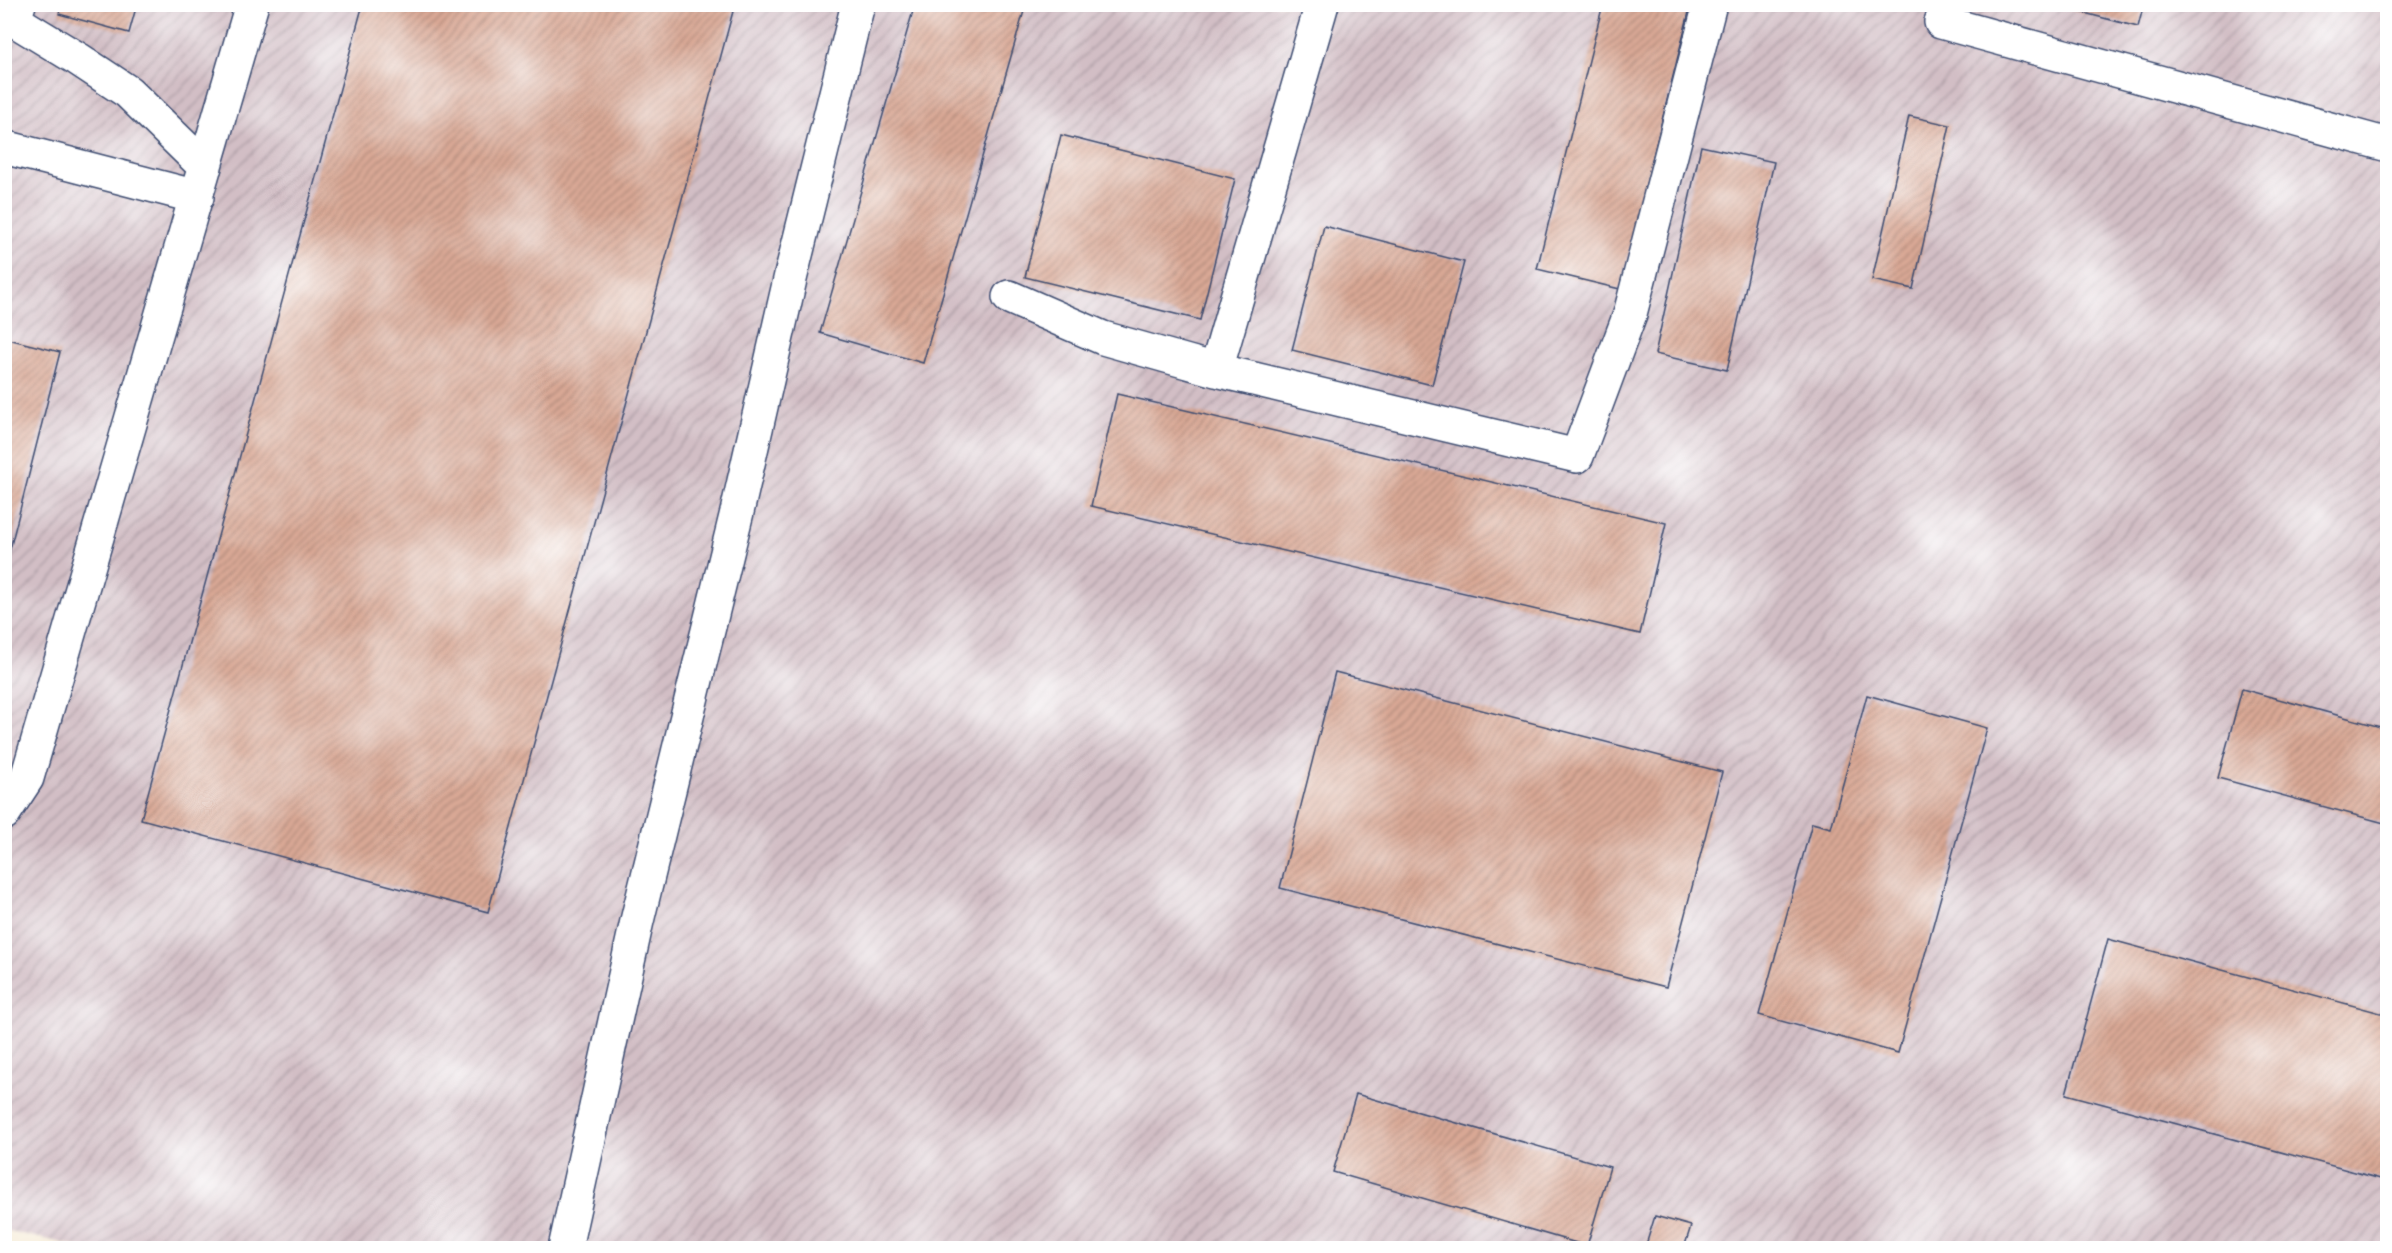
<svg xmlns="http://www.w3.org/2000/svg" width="2392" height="1253" font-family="Caveat,sans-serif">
<defs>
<pattern id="industrial-furrows" width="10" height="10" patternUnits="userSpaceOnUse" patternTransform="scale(1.5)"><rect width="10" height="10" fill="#d2bec5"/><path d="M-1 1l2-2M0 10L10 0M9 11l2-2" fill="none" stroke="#aa9ba3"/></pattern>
<pattern id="building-hatch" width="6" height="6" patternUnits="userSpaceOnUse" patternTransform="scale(1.5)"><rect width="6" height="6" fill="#d9a894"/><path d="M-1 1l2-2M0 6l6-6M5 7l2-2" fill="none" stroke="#af897c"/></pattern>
</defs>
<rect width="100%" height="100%" fill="#fff"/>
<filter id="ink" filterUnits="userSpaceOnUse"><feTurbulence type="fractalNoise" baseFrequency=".0167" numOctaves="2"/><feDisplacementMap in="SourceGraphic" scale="12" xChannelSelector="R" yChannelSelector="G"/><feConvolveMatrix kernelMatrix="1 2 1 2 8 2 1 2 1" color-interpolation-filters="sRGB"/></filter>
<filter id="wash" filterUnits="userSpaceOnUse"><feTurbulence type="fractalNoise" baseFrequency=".008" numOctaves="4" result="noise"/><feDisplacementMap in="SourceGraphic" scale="24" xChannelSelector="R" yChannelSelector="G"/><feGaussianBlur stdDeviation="1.35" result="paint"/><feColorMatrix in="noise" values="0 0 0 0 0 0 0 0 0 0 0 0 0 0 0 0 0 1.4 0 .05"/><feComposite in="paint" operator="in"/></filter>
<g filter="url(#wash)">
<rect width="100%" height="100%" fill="#f6ecd8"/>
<!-- industrial -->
<path fill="url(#industrial-furrows)" d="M5 5H2387V1248H84L5 1230Z"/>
<g id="blocks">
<!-- building -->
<path fill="url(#building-hatch)" d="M61 4H137L129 33 59 14Z
M363 4H735L488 912 141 819Z
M915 4H1026L923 363 820 333Z
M1603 4H1691L1620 289 1537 269Z
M2050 4H2144L2138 27Z
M1909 116 1950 125 1913 289 1872 280Z
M1061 135 1235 179 1200 320 1025 277Z
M1701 146 1774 162 1727 370 1655 354Z
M1324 226 1464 262 1432 385 1292 350Z
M4 338 60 352 5 569H4Z
M1117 394 1666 523 1640 634 1091 506Z
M1335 672 1722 772 1666 987 1280 888Z
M2242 689 2388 729V824L2218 778Z
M1867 695 1987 728 1898 1053 1759 1015 1812 823 1831 828Z
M2108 939 2388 1015V1181L2066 1094Z
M1356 1094 1610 1167 1587 1246 1333 1172Z
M1655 1216 1691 1226 1684 1248H1645Z"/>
</g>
</g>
<g filter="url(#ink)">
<use href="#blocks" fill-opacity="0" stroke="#3c4b70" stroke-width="1.5"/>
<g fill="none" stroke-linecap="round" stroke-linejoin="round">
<defs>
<path id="minor" d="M19 4 14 20 78 59 128 92 205 167
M1322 4 1216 370 1577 456 1630 314 1710 4
M1941 22 2388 145
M4 147 197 197
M1009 297 1103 338 1216 370
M4 813 27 778 252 4
M565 1248 637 921 737 512 791 275 858 4"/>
</defs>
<!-- minor casing -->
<use href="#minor" stroke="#3c4b70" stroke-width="36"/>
<!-- minor -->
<use href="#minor" stroke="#fff" stroke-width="33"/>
</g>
</g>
<!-- margin -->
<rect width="2392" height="1253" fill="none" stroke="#fff" stroke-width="24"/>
</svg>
